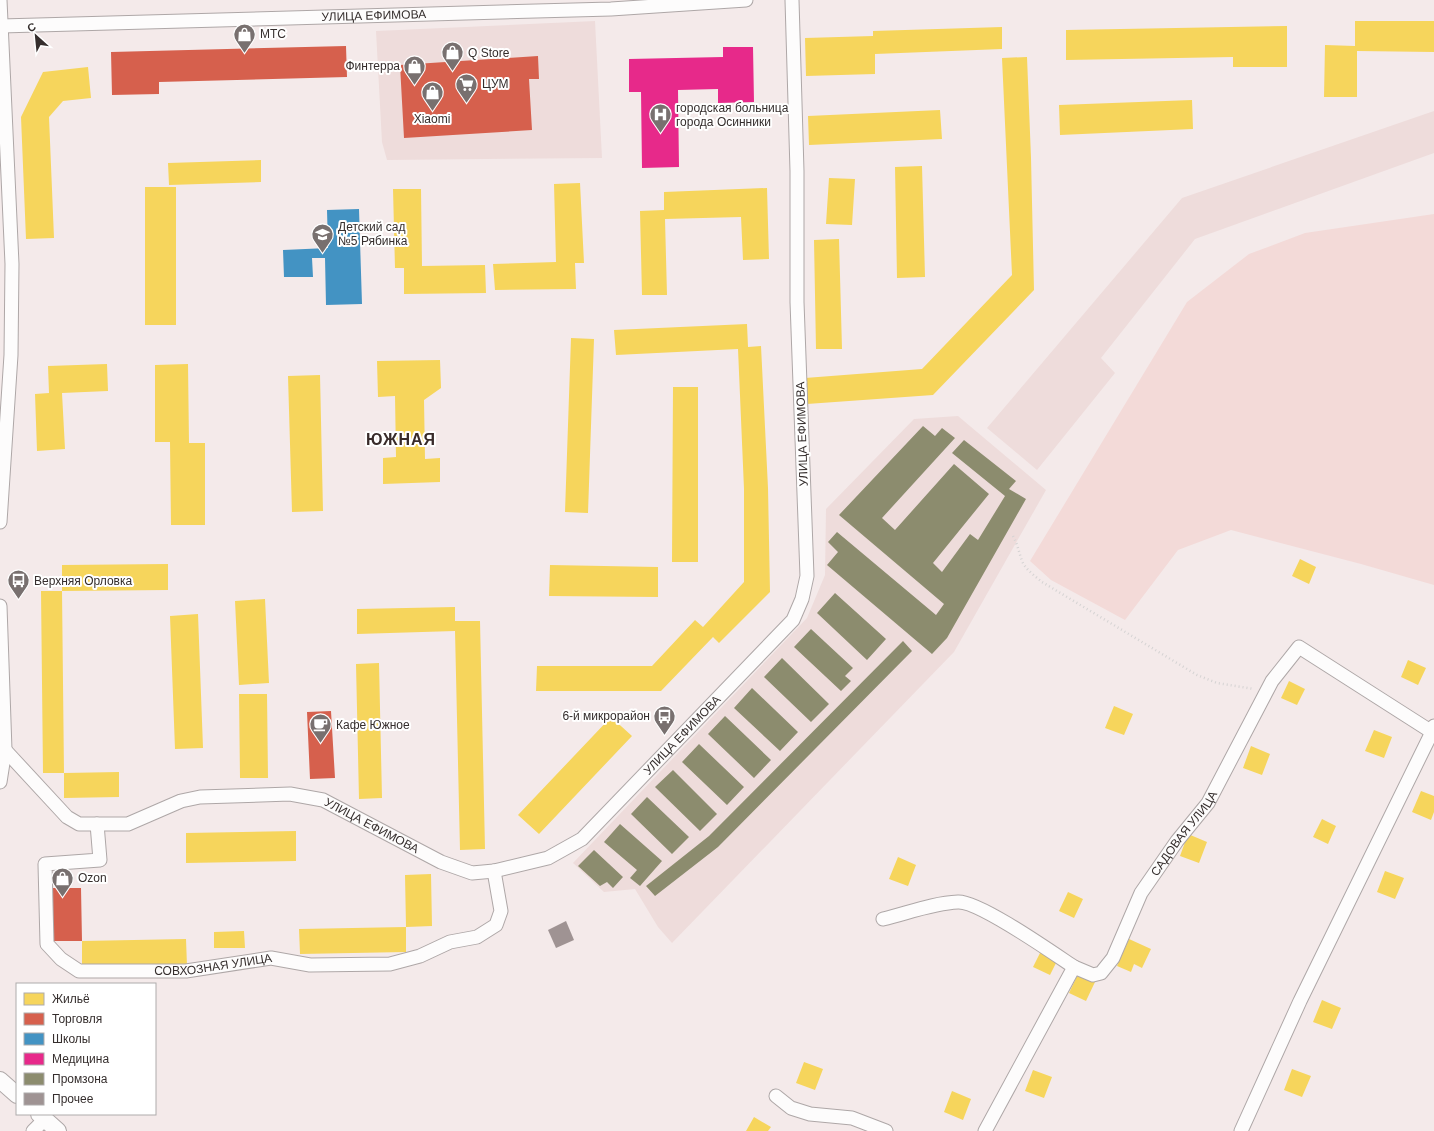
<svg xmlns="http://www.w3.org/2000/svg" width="1434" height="1131" font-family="Arial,sans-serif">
<rect width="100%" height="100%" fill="#f4eaea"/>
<!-- built -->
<path fill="#eedcdb" d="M595 21 602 158 387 160 382 142 376 31Z
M1434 111V153L1195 239 1101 358 1115 373 1037 470 987 428 1182 198Z
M958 416 1046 490 954 652 672 943 658 927 635 889 604 892 573 863 807 618 825 575 826 509 914 419Z"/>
<!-- green -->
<path fill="#f3dad8" d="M1434 214V585L1361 564 1231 530 1178 550 1125 620 1051 580 1030 561 1187 302 1249 254 1305 233Z"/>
<!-- homes -->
<path fill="#f6d55c" d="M1355 21H1434V52L1357 51V97H1324L1325 45 1355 46Z
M1287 26V67H1233V57L1066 60V30Z
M1002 27V49L875 54V74L806 76 805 38 873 36V31Z
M1027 57 1031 158 1034 290 933 395 807 404 805 378 922 369 1012 275 1002 58Z
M88 67 91 98 63 101 49 117 54 238 26 239 21 117 43 72Z
M1192 100 1193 129 1060 135 1059 105Z
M940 110 942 139 809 145 808 116Z
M261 160V182L169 185 168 163Z
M922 166 925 277 897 278 895 167Z
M829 178 855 179 852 225 826 224Z
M580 183 584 263H575L576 289 495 290 493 264 556 262 554 184Z
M145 187H176V325H145Z
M767 188 769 259 743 260 741 217 665 219 667 295H642L640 211 664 210V192Z
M393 189H421L422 266 485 265 486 293 404 294V268H395Z
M839 239 842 349H816L814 240Z
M747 324 748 347 761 346 768 488 770 592 719 643 713 637 661 691H536L537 666H652L695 620 703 627 744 582V489L738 349 616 355 614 330Z
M571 338 594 339 588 513 565 512Z
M440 360 441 388 424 400 425 459 440 458V482L383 484V458L396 457 395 396 378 397 377 361Z
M107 364 108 391 62 393 65 449 37 451 35 394 49 393 48 366Z
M188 364 189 443H205V525H171L170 442H155V365Z
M320 375 323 511 292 512 288 376Z
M673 387H698V562H672Z
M1300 559 1316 567 1309 584 1292 576Z
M168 564V590L62 591V565Z
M550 565 658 567V597L549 596Z
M41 591H62L64 773H43Z
M265 599 269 683 239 685 235 601Z
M455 607V621H480L485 849 460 850 455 631 357 634V609Z
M198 614 203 748 175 749 170 616Z
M1408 660 1426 668 1418 685 1401 677Z
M379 663 382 798 359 799 356 664Z
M1289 681 1305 689 1297 705 1281 698Z
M239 694H267L268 778H240Z
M1114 706 1133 714 1124 735 1105 728Z
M611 717 632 736 539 834 518 815Z
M1374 730 1392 737 1384 758 1365 751Z
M1251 746 1270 754 1262 775 1243 768Z
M119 772V797L64 798V773Z
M1421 791 1434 796V812L1431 820 1412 812Z
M1322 819 1336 826 1328 844 1313 837Z
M296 831V861L186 863V833Z
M1188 834 1207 842 1199 863 1180 856Z
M898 857 916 865 908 886 889 879Z
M1385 871 1404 878 1395 899 1377 892Z
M431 874 432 926 406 927V952L300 954 299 929 406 927 405 875Z
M1068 892 1083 899 1074 918 1059 911Z
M244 931 245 948H214V932Z
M186 939 187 966 82 967V941Z
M1129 939 1151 949 1142 968 1134 964 1131 972 1117 966Z
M1041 951 1058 959 1050 975 1033 967Z
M1078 974 1095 982 1086 1001 1069 993Z
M1322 1000 1341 1008 1332 1029 1313 1022Z
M804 1062 823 1069 815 1090 796 1083Z
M1292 1069 1311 1076 1302 1097 1284 1090Z
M1033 1070 1052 1077 1044 1098 1025 1091Z
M952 1091 971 1099 963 1120 944 1112Z
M754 1117 771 1127 768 1131H746Z"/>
<!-- shops -->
<path fill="#d6604d" d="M346 46 347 77 159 82V94L112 95 111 52Z
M538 56 539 79H529L532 130 404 138 400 65Z
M331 711 335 778 310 779 307 712Z
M52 888H81L82 941H52Z"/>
<!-- schools -->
<path fill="#4393c3" d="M359 209 362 304 326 305 325 258H312L313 277H284L283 250 328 248 327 210Z"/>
<!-- health -->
<path fill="#e7298a" d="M723 47H753L754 102 718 103V89L678 90 679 167 642 168 641 92H629V59L723 57Z"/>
<!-- industry -->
<path fill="#8c8c6e" d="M923 426 935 436 942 428 955 438 882 518 895 530 954 464 989 494 933 563 942 572 970 534 978 540 1005 496 952 453 964 440 1016 481 1009 489 1026 499 947 638 932 654 827 565 838 552 828 542 837 532 936 615 944 604 839 515Z
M835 593 886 639 867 660 817 613Z
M811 629 853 668 845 676 851 681 841 691 794 647Z
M903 641 912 651 718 847 655 896 646 886 709 836Z
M782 658 829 704 811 722 764 677Z
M752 688 798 732 780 751 734 708Z
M725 716 771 760 754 778 708 734Z
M699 744 744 787 727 805 682 762Z
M673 770 717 814 700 831 655 787Z
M647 797 689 837 672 854 631 814Z
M620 824 662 861 640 886 630 878 637 870 604 842Z
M594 850 623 877 613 888 607 882 600 886 578 866Z"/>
<!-- building -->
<path fill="#9f9393" d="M566 921 574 940 556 948 548 930Z"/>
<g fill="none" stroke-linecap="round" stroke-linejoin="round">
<defs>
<g id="minor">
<path d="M0 0 12 264 11 355 0 522"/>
<path id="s1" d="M1 26 611 9 746 0"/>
<path d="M0 606 5 750 0 782"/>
<path id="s2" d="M5 750 67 817 79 824H128L181 801 200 797 290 794 323 800 441 862 472 873 494 871 548 858 582 839 793 620 802 599 807 576 797 302V171L792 0"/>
<path id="s3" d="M97 824 100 860 45 864 47 944 61 959 79 971H186L271 958 310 965 390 964 420 956 450 942 477 937 496 925 501 911 494 871"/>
<path d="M883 919C908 913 933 903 958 902 979 901 1053 953 1074 967"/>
<path d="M776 1096 791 1108 810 1114 852 1118 886 1131"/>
<path d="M33 1131 45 1119"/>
<path id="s4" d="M985 1131 1074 967 1093 975 1101 973 1113 958 1141 893 1177 841 1208 803 1272 681 1299 647 1432 732 1434 726"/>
<path d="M1241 1131 1300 1001 1432 732"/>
</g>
<path id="major" d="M0 1080 17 1095
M39 1114 58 1131"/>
</defs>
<!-- minor casing -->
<use href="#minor" stroke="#aea7a7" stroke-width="15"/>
<!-- major casing -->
<use href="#major" stroke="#aea7a7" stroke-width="18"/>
<!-- path -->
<path stroke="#d5d3d3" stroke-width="2.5" stroke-dasharray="1 3" stroke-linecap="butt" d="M1013 536C1018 545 1019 553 1022 561 1026 570 1035 576 1042 582L1197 675 1217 683 1254 689"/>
<!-- minor -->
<use href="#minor" stroke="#fdfcfc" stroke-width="13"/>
<!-- major -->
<use href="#major" stroke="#fdfcfc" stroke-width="16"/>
</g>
<!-- icons -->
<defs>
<symbol id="shop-pin" viewBox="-11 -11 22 30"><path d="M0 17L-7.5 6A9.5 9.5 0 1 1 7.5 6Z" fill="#78706f" stroke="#fff"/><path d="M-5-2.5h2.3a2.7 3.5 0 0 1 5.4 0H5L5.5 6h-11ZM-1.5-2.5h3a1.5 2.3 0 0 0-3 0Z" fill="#fff"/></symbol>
<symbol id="supermarket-pin" viewBox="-11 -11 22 30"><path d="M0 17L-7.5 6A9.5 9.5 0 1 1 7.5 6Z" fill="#78706f" stroke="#fff"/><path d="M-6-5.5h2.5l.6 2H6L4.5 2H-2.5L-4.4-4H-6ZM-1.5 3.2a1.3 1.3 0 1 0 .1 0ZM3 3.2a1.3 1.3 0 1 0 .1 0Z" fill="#fff"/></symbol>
<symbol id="hospital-pin" viewBox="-11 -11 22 30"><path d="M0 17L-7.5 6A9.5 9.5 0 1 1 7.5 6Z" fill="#78706f" stroke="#fff"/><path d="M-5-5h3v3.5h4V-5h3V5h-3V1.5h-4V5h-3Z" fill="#fff"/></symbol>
<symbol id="school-pin" viewBox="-11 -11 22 30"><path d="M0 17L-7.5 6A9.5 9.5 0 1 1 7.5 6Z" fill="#78706f" stroke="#fff"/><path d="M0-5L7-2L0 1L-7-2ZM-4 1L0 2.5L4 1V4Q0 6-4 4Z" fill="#fff"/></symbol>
<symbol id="bus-pin" viewBox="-11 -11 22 30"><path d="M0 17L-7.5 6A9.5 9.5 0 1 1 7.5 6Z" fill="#78706f" stroke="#fff"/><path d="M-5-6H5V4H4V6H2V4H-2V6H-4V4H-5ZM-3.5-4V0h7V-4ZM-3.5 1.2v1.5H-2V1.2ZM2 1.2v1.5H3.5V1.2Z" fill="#fff"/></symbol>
<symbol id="cafe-pin" viewBox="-11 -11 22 30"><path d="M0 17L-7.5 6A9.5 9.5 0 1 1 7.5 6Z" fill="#78706f" stroke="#fff"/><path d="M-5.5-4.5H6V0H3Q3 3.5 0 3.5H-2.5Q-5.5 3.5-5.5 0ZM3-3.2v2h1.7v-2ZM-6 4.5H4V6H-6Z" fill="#fff"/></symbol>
</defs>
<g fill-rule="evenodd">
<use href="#shop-pin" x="232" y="22" width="25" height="34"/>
<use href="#shop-pin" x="440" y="40" width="25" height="34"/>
<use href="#shop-pin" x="402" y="54" width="25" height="34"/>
<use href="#supermarket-pin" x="454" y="72" width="25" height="34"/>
<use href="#shop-pin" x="420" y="80" width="25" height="34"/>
<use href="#hospital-pin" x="648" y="102" width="25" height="34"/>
<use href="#school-pin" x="310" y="222" width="25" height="34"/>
<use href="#bus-pin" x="6" y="568" width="25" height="34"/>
<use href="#bus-pin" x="652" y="704" width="25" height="34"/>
<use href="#cafe-pin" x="308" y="712" width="25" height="34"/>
<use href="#shop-pin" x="50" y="866" width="25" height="34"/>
</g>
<g text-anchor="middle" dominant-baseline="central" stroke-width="4" stroke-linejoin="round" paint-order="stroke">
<!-- street labels -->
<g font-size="12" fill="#352e2d" stroke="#fff">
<text stroke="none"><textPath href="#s1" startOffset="373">УЛИЦА ЕФИМОВА</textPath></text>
<text transform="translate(802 434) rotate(-92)">УЛИЦА ЕФИМОВА</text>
<text stroke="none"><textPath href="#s2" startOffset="782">УЛИЦА ЕФИМОВА</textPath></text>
<text stroke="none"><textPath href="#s2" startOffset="410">УЛИЦА ЕФИМОВА</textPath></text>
<text stroke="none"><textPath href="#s4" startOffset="379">САДОВАЯ УЛИЦА</textPath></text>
<text stroke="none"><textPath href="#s3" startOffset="348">СОВХОЗНАЯ УЛИЦА</textPath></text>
</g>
<!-- poi labels -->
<g font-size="12" fill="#352e2d" stroke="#fff" text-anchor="start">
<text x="260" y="34">МТС</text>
<text x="468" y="53">Q Store</text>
<text x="400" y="66" text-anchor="end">Финтерра</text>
<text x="482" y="84">ЦУМ</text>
<text x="676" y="108">городская больница<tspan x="676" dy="14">города Осинники</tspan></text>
<text x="432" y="119" text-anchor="middle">Xiaomi</text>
<text x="338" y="227">Детский сад<tspan x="338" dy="14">№5 Рябинка</tspan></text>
<text x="34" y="581">Верхняя Орловка</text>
<text x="650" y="716" text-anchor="end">6-й микрорайон</text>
<text x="336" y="725">Кафе Южное</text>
<text x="78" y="878">Ozon</text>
</g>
<!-- district labels -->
<g font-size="16" font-weight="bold" letter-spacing="1" fill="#382b2a" stroke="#fff">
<text x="401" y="439">ЮЖНАЯ</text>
</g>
</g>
<!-- legend -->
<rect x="16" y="983" width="140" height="132" fill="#ffffff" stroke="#aeabab"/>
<rect x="24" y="993" width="20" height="12" fill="#f6d55c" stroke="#aeabab"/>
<text x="52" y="1003" font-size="12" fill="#352e2d">Жильё</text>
<rect x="24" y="1013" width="20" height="12" fill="#d6604d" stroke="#aeabab"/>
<text x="52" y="1023" font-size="12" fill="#352e2d">Торговля</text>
<rect x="24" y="1033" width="20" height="12" fill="#4393c3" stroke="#aeabab"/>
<text x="52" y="1043" font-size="12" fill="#352e2d">Школы</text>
<rect x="24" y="1053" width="20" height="12" fill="#e7298a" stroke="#aeabab"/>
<text x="52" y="1063" font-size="12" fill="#352e2d">Медицина</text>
<rect x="24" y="1073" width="20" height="12" fill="#8c8c6e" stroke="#aeabab"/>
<text x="52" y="1083" font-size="12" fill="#352e2d">Промзона</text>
<rect x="24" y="1093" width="20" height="12" fill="#9f9393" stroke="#aeabab"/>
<text x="52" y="1103" font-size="12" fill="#352e2d">Прочее</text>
<!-- north arrow -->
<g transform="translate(36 36) rotate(333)" stroke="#ffffff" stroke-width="3" paint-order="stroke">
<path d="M0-3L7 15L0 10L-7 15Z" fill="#352e2d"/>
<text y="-6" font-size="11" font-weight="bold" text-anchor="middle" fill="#352e2d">С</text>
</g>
</svg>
